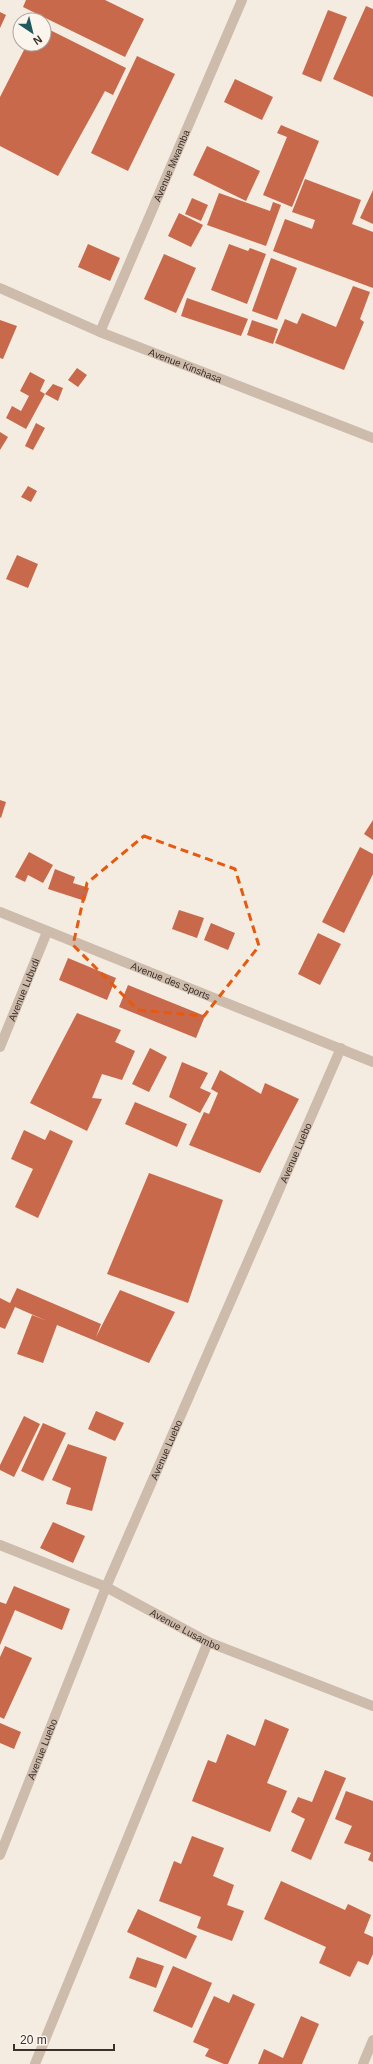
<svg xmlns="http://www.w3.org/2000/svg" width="373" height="2064" font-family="Helvetica,sans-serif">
<rect width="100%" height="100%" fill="#f4ebe1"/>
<!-- building -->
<path fill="#c8694b" d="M26 0H105L144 19 125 57 23 7Z
M366 6 373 9V97L333 79Z
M328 10 347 17 321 82 302 74Z
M0 12 6 15 0 28Z
M44 27 126 68 113 95 105 91 58 176 0 146V97L26 46 23 44H44Z
M20 32V42L16 40Z
M137 56 175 74 128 171 91 153Z
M235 79 273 97 262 120 224 102Z
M281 125 319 141 292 207 263 195 287 137 277 133Z
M207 146 260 171 246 201 193 175Z
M305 179 361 200 352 224 373 232V288L273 251 285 219 312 229 315 220 292 212Z
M373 190V224L360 218Z
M219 193 270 211 273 202 281 205 266 246 207 225Z
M192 198 208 205 201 221 185 214Z
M179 213 203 225 191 247 168 236Z
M88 244 120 258 110 281 78 267Z
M229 244 248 251 250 248 266 254 247 304 211 290Z
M164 254 196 268 176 313 144 299Z
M271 258 297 268 277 320 252 311Z
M353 286 370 292 360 319 364 322 344 370 275 343 285 319 297 324 302 313 336 327Z
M187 298 248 319 241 336 181 316Z
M0 320 17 326 3 359 0 358Z
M252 320 278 329 273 344 247 335Z
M77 368 87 375 78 387 68 380Z
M30 372 45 380 40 391 45 394 26 429 6 418 12 406 21 411 29 396 20 391Z
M53 384 63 388 58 401 45 394Z
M36 423 45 428 33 450 25 446Z
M0 432 8 437 0 450Z
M28 486 37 491 31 502 21 497Z
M17 555 38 564 28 588 6 579Z
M0 800 6 802 1 818 0 817Z
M373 820V840L364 834Z
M360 847 373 854V874L344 933 322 922Z
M29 852 53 865 43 883 28 875 25 882 15 877Z
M55 869 75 877 73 883 89 888 85 901 48 889Z
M179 910 204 918 197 938 172 929Z
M211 923 235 933 228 950 204 940Z
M318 933 341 944 320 985 298 974Z
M68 958 116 978 107 1000 59 980Z
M128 985 205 1016 196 1038 119 1007Z
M77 1013 121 1030 115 1042 135 1051 122 1080 102 1074 92 1098 102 1099 87 1131 30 1103Z
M150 1048 167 1057 149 1092 132 1084Z
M182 1062 208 1073 200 1088 211 1093 200 1113 169 1097Z
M220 1070 261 1094 265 1083 299 1099 260 1173 189 1145 204 1112 209 1114 218 1093 211 1089Z
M135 1102 187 1124 177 1147 125 1124Z
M24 1130 45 1140 50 1130 73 1141 38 1218 15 1207 33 1169 11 1159Z
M149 1173 223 1200 188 1303 107 1274Z
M17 1288 101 1324 96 1337 120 1290 175 1312 149 1363 57 1325 43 1363 17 1354 32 1315 47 1321 15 1307 5 1329 0 1327V1298L10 1303Z
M96 1411 124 1423 115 1441 88 1429Z
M24 1416 40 1424 14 1477 0 1470V1465Z
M43 1423 66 1433 43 1481 21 1471Z
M68 1444 107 1457 92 1511 66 1504 71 1488 52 1480Z
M53 1522 85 1536 73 1563 40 1548Z
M14 1586 70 1609 62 1630 15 1610 0 1645V1602L6 1604Z
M5 1646 32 1658 4 1719 0 1717V1657Z
M265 1719 289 1729 267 1783 287 1791 270 1832 192 1801 208 1760 216 1763 227 1734 255 1746Z
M0 1723 21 1732 14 1749 0 1743Z
M325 1770 346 1778 311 1860 291 1851 305 1819 291 1812 298 1797 312 1802Z
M346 1791 373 1801V1862L368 1860 371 1853 344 1843 352 1826 335 1819Z
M192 1836 224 1848 213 1876 234 1885 227 1905 244 1911 232 1941 197 1928 201 1917 159 1901 174 1861 181 1864Z
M281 1881 345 1910 348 1904 371 1915 364 1933 373 1937V1954L368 1965 358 1961 350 1977 319 1963 326 1947 264 1919Z
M138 1909 197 1936 186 1959 127 1932Z
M137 1957 164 1966 156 1988 129 1978Z
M173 1966 212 1983 192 2028 153 2011Z
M233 1994 255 2004 228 2064H224L205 2056 209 2049 193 2042 214 1996 229 2003Z
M301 2016 319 2024 302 2064H258L264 2049 283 2058Z"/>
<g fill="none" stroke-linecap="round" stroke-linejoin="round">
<!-- minor -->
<g stroke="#cdbbac" stroke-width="10">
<path id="s1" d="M0 288 100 332 373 438"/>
<path id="s2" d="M100 332 242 0"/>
<path id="s3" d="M0 912 373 1062"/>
<path id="s4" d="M0 1047 47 932"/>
<path id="s5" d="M0 1545 106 1587 208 1642 373 1706"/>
<path id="s6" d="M0 1855 106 1587 341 1048"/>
<path d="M35 2064 208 1642"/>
<path d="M363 2064 373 2040"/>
</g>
</g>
<!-- marked area -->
<path fill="none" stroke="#e8590c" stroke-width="3" stroke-dasharray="8 5" stroke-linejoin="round" d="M144 836 235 869 259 946 204 1016 138 1010 73 945 87 883Z"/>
<g text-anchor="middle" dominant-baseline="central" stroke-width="4" stroke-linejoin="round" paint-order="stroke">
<!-- street labels -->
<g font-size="10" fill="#3b302b" stroke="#fbf5ee">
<text stroke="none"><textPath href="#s2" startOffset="181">Avenue Mwamba</textPath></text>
<text stroke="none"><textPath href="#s1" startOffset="201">Avenue Kinshasa</textPath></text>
<text stroke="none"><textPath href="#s3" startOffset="184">Avenue des Sports</textPath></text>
<text stroke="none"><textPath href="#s4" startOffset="62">Avenue Lubudi</textPath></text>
<text stroke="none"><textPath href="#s6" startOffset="762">Avenue Luebo</textPath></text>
<text stroke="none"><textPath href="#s6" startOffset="438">Avenue Luebo</textPath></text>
<text stroke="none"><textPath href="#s5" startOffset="204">Avenue Lusambo</textPath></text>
<text stroke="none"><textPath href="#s6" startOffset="114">Avenue Luebo</textPath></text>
</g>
</g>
<!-- north arrow -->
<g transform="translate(32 32) rotate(145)"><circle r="19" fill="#fbf5ee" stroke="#aea6a0"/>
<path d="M0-3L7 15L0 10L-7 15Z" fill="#1f5a5e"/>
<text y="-6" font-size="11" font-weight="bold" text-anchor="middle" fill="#3b302b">N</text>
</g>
<!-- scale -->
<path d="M14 2044v6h100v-6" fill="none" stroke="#3b302b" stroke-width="2"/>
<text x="20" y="2044" font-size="12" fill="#3b302b" stroke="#fbf5ee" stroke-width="3" paint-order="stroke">20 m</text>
</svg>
